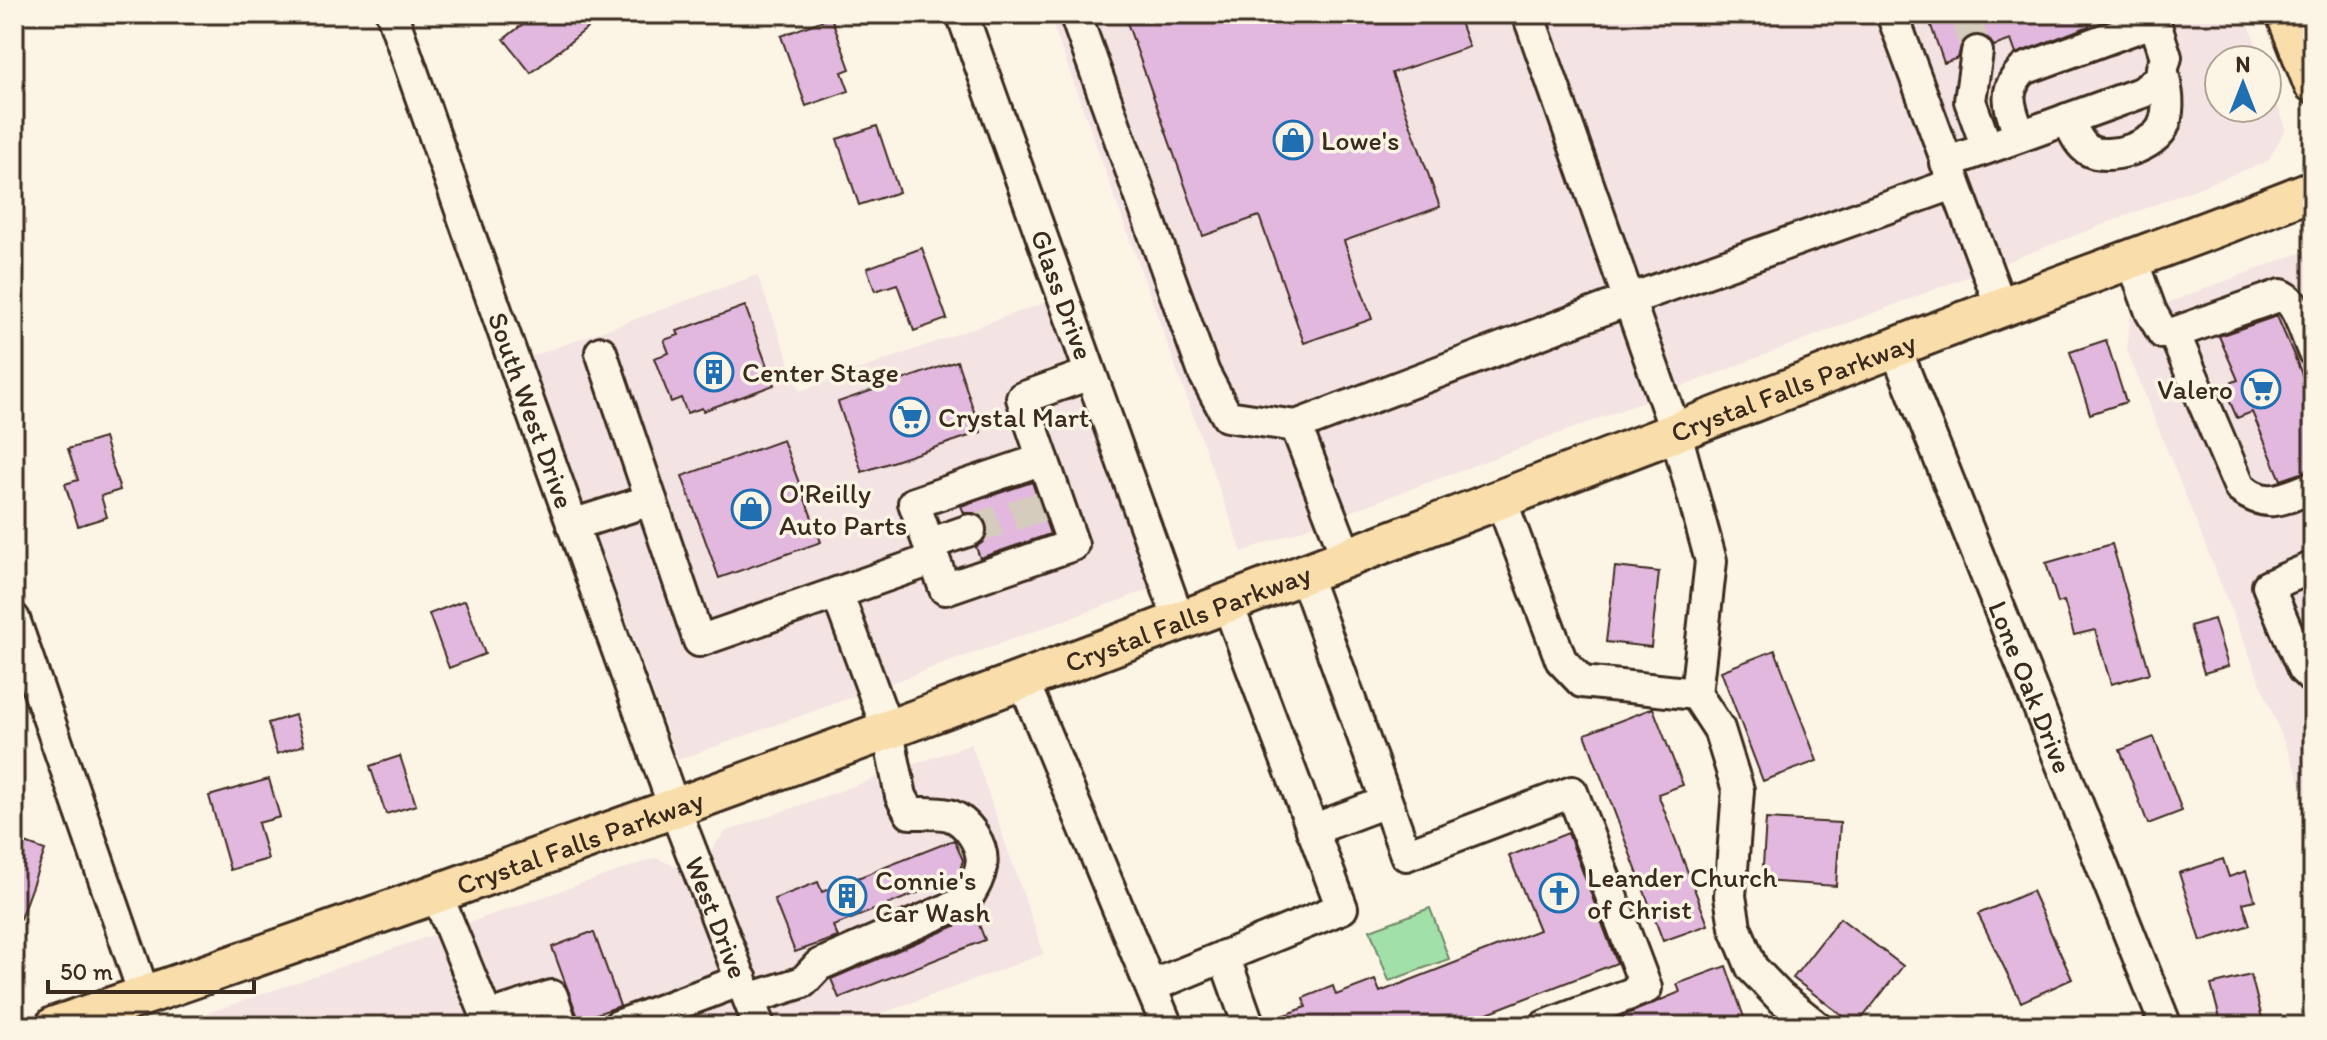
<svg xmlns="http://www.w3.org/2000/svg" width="2327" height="1040" font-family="Itim,sans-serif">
<rect width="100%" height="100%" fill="#fcf5e5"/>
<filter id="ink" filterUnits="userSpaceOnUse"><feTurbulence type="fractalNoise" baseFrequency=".0125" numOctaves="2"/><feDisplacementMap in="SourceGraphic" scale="16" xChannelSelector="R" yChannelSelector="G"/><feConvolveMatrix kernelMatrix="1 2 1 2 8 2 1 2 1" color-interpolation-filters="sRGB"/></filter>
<g filter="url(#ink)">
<!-- built -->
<path fill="#f4e3e3" d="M1049 14H2245L2262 60H2219V108H2267V75L2286 128 2268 161 1619 411 1242 552Z
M2313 248V814L2127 350 2130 317Z
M757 275 800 391 1046 302 1151 589 678 760 530 357Z
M971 744 1044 954 848 1026H776L711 850 725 832Z
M656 858 679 868 739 1023 731 1026H170Z"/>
<!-- green -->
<path fill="#a1e0a9" stroke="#6e8564" stroke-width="2" d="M1430 908 1449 959 1389 981 1370 930Z"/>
<!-- building -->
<path fill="#e2b8df" stroke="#3b2a1e" stroke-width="2" d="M536 14H605L531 73 504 39Z
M1124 14H1457L1469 47 1392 73 1440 207 1344 241 1372 319 1304 343 1259 216 1203 236Z
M1946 14H2085L2089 26 2016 54 2011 40 1994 46 1987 37 1971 35 1962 42 1958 58 1944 63 1929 20Z
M831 17 850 69 842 72 849 91 806 106 781 36Z
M877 126 899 192 859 205 837 139Z
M922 248 947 319 914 331 897 284 875 291 867 268Z
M745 306 774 385 703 411 702 408 687 413 681 398 671 402 654 358 669 353 664 340 679 335 677 331Z
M2277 316 2313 400V469L2281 480 2252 412 2237 418 2223 386 2238 380 2219 336Z
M2106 340 2126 402 2090 414 2070 352Z
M957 361 981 432 862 472 838 402Z
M104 438 120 490 101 496 107 517 78 526 65 484 78 480 68 449Z
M783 440 821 542 719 578 682 476Z
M1032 482 1050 534 980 558 976 547 983 542 987 534V523L981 516 974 513H964L961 506Z
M2112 544 2150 673 2111 684 2095 630 2074 635 2064 601 2058 603 2046 563Z
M1615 567 1659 572 1651 647 1606 642Z
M465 600 485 654 449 668 429 614Z
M2214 619 2228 666 2204 673 2190 626Z
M1775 650 1817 761 1763 781 1721 671Z
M1653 708 1683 785 1658 794 1708 925 1663 941 1585 734Z
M295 715 304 745 277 754 268 723Z
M2154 737 2182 811 2148 824 2120 750Z
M400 756 416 805 386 814 370 766Z
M269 779 280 817 258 823 268 859 230 870 209 796Z
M1766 819 1840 823 1836 886 1762 881Z
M1568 833 1617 963 1454 1026H1267L1266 1022 1306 1007 1303 998 1333 986 1336 995 1375 980 1380 992 1539 930 1509 856Z
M14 839 45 850 17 927 14 926Z
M954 840 963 860 958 877 833 926 838 937 795 952 774 899 818 882 822 892Z
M2223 859 2229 877 2246 871 2255 900 2243 903 2250 925 2201 941 2179 873Z
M2032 891 2072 979 2021 1002 1978 914Z
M976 917 985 940 839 998 831 979Z
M1840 918 1903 966 1856 1026 1793 978Z
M589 933H594L620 1006 579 1020 552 947Z
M1726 966 1747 1026H1599L1680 992 1677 984Z
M2251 975 2264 1026H2222L2211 985Z"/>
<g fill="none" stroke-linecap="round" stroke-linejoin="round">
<!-- minor-tunnel -->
<path stroke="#d5ccbd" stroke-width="30" stroke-dasharray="30 15" stroke-linecap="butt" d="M1964 14 1977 52
M970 530 1043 506"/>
<defs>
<g id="minor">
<path id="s1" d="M392 14 518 373 674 807 759 1026"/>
<path id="s2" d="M962 14 1179 620"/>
<path d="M1075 14 1204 373 1227 416 1296 426 1347 558"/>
<path d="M1528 14 1676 433 1711 561 1696 694 1719 729 1738 790 1730 896 1735 927 1752 968 1780 997 1816 1026"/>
<path d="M1892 14 2001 307"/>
<path d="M1977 52 1970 101 1987 148"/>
<path d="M2067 119C2073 129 2078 144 2088 150 2108 162 2157 146 2164 124 2171 106 2166 87 2162 68"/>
<path d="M2020 136C2011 109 2000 92 2024 69L2155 21"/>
<path d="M1946 163 2143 92 2160 78 2166 57 2152 14"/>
<path d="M2132 260 2151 312 2163 333H2174L2281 295C2298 301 2306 336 2313 351"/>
<path d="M2174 333 2240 488C2267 509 2283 499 2313 487"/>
<path id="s3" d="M1895 347 2166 1026"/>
<path d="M601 352 699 641 837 593 887 728 901 796 910 813C923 813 938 812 949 815 968 821 985 847 981 867 979 880 971 891 965 902L819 965 803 982 749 999"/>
<path d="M1296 426 1631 299 1953 184"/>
<path d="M1501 500 1561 660 1582 682 1696 694"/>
<path d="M572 525 651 500"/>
<path d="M929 544 970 530"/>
<path d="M934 559 945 589 1073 545 1043 459"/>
<path d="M2313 567 2268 586 2303 669 2313 679"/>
<path d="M1304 573 1406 855 1572 792 1646 988 1545 1026"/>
<path d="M837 593 934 559 914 503 1043 459 1022 398 1090 374"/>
<path d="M14 619 144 994"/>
<path d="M1022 678 1167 1026"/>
<path d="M1312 830 1386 802"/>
<path d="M437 895 487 1017 552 996 562 1026"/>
<path d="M1224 956 1249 1026"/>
<path d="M1152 986 1342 908 1227 602"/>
<path d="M618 1026 742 980"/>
</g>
<g id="major">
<path d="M2286 14 2313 83"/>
<path id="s4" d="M55 1026C674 816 1285 583 1894 348 2033 294 2174 245 2313 190"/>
</g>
</defs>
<!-- minor casing -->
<use href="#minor" stroke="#3b2a1e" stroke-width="36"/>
<!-- major casing -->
<use href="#major" stroke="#3b2a1e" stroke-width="44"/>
<!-- minor -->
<use href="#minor" stroke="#fcf5e5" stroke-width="30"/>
<!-- major -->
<use href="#major" stroke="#f9deab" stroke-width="38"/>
</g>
</g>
<!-- icons -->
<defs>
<symbol id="shop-ring" viewBox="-11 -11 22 22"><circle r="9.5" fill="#fcf5e5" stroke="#1f6fb2" stroke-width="1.5"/><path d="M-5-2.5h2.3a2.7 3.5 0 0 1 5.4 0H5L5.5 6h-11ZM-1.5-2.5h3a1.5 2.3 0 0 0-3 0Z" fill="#1f6fb2"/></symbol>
<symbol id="building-ring" viewBox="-11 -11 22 22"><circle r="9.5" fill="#fcf5e5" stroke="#1f6fb2" stroke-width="1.5"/><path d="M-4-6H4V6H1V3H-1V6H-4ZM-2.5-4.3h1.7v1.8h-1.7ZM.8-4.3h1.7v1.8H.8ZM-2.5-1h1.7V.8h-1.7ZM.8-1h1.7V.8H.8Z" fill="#1f6fb2"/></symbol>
<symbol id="supermarket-ring" viewBox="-11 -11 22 22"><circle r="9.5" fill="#fcf5e5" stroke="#1f6fb2" stroke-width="1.5"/><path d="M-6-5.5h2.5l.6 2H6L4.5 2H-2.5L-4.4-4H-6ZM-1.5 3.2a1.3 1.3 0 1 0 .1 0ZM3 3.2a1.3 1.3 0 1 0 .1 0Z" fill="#1f6fb2"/></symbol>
<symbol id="church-ring" viewBox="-11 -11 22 22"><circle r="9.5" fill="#fcf5e5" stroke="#1f6fb2" stroke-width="1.5"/><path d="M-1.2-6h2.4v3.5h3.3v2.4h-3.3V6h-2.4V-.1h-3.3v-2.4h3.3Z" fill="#1f6fb2"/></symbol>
</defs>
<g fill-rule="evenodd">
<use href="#shop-ring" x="1271" y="118" width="44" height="44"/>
<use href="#building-ring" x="692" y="350" width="44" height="44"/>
<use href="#supermarket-ring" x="2239" y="367" width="44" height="44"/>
<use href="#supermarket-ring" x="888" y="395" width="44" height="44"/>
<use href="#shop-ring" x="729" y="487" width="44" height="44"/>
<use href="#church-ring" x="1537" y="871" width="44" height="44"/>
<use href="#building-ring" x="825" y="874" width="44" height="44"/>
</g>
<g text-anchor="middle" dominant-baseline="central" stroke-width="7" stroke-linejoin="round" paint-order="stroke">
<!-- poi labels -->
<g font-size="28" fill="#3b2a1e" stroke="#fcf5e5" text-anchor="start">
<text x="1321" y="140">Lowe's</text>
<text x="742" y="372">Center Stage</text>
<text x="2233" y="389" text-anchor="end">Valero</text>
<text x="938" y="417">Crystal Mart</text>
<text x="779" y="493">O'Reilly<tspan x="779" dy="32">Auto Parts</tspan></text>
<text x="1587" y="877">Leander Church<tspan x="1587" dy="32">of Christ</tspan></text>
<text x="875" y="880">Connie's<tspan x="875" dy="32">Car Wash</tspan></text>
</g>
<!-- street labels -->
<g font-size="28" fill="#3b2a1e" stroke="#fcf5e5">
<text stroke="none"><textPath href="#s2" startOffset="298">Glass Drive</textPath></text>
<text stroke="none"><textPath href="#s4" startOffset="1852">Crystal Falls Parkway</textPath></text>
<text stroke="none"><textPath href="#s1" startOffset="420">South West Drive</textPath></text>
<text stroke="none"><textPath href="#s4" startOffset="1204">Crystal Falls Parkway</textPath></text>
<text stroke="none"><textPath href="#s3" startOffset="366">Lone Oak Drive</textPath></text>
<text stroke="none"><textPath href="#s4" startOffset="556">Crystal Falls Parkway</textPath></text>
<text stroke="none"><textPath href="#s1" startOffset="960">West Drive</textPath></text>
</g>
</g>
<!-- margin -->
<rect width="2327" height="1040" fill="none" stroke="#fcf5e5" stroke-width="48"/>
<rect x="24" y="24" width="2279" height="992" fill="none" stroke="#3b2a1e" stroke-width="3" filter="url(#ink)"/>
<!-- north arrow -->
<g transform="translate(2243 84)"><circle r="38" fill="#fcf5e5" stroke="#afa495" stroke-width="2"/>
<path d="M0-6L14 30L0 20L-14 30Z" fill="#1f6fb2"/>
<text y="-12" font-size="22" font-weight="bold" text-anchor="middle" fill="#3b2a1e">N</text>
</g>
<!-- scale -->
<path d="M48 980v12h206v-12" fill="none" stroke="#3b2a1e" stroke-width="4"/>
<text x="60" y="980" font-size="24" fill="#3b2a1e" stroke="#fcf5e5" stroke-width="6" paint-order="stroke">50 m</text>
</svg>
